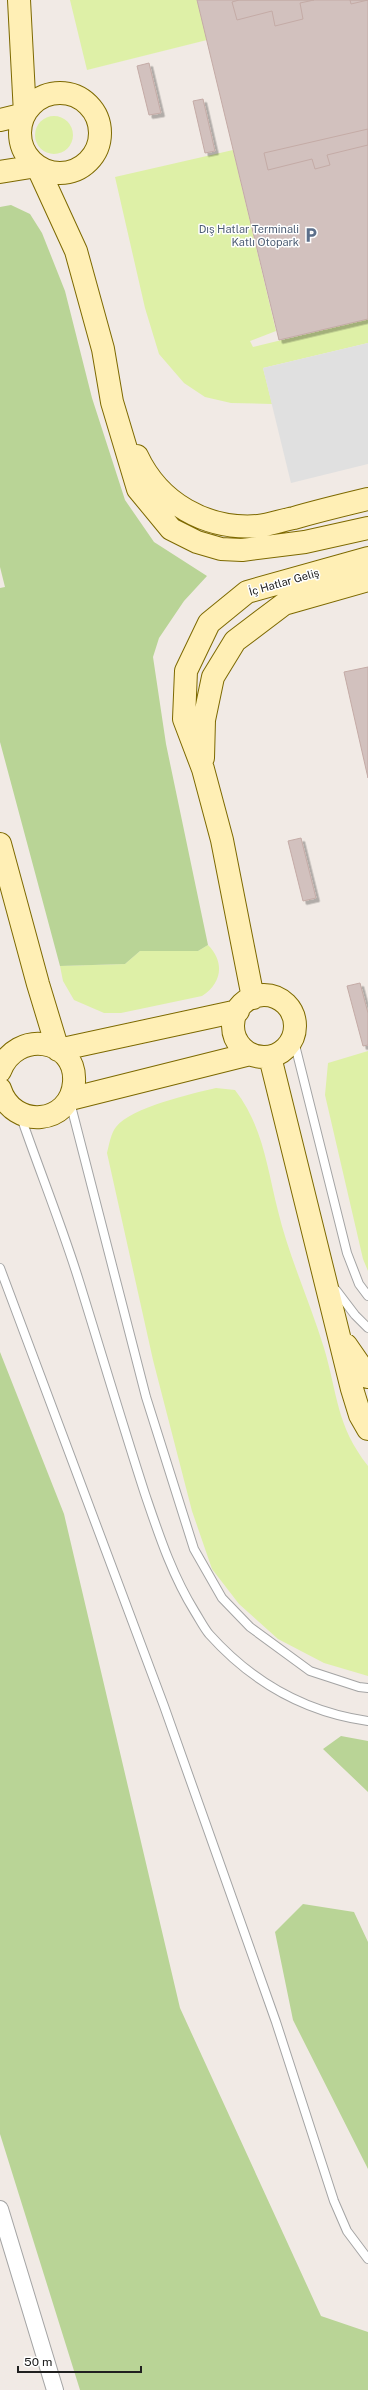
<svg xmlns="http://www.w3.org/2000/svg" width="368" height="2390" font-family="'Public Sans',sans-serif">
<defs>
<filter id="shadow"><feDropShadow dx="3.5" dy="3.5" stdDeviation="0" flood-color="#0004"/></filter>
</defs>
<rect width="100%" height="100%" fill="#f1eae5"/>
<!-- grass -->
<path fill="#def0a7" d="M70 0H197L207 40 87 70Z
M35 135a19 19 0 1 1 38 0a19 19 0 1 1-38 0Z
M233 150 276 331 250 341 253 347 368 319V343L263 368 272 404 231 403 205 397 184 383 159 354 145 308 115 177Z
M208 945C225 962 222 983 202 996L121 1013H104L74 1000 63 981 60 966 125 964 140 951H198Z
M368 1051V1271L363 1259 325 1095 328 1063Z
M216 1088 235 1090C263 1126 267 1167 278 1211 289 1257 310 1302 324 1348 338 1395 336 1425 368 1466V1676L324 1663 278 1639 239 1604 212 1569 192 1511 153 1360 107 1153C109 1145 111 1133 116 1127 132 1107 191 1094 216 1088Z"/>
<!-- forest -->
<path fill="#b9d496" d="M11 205 30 214 42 233 65 291 92 398 125 500 154 542 207 576 184 601 159 638 153 657 166 744 208 945 198 951H140L125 964 60 966 0 742V588L5 587 0 567V207Z
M0 1352 64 1514 180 2008 321 2316 368 2332V2390H80L0 2134Z
M341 1736 368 1741V1792L323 1749Z
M303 1904 354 1912 368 1942V2169L293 2020 275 1932Z"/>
<!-- parking -->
<path fill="#e0e0e0" d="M368 343V464L291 483 263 368Z"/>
<!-- building -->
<path fill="#d2c1be" stroke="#c4aba6" filter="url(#shadow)" d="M197 0H368V319L279 340Z
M239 0H314L300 3 303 19 275 26 272 11 237 20 232 2Z
M350 0H368L351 4Z
M149 63 161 113 149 115 137 66Z
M203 99 215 151 205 153 193 101Z
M368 129V145L327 155 330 165 315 169 312 159 268 170 264 153Z
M368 667V778L344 672Z
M301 838 316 898 303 901 288 841Z
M360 983 368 1013V1045L363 1046 347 986Z"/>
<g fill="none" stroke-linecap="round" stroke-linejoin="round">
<defs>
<path id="lane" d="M293 1037 347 1253 359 1284 368 1296
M70 1102 146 1397 194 1549 222 1598 250 1627 310 1671 359 1687 368 1688
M21 1117C40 1172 62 1226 79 1281 101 1352 122 1423 145 1494 159 1535 172 1575 195 1612 200 1620 204 1628 209 1634 252 1682 304 1712 368 1721
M0 1268 164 1706 276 2022 334 2201 347 2231 368 2259
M336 1290 355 1315 368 1328"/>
<path id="street" d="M0 2209 55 2390"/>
<path id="secondary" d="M20 133a40 40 0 1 1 80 0a40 40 0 1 1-80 0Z
M0 120 25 114 19 0
M0 172 37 166 76 251 103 349 112 402 138 489 171 529 197 542 221 549 242 550 305 542 368 528
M137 456C159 503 206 530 258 526 270 525 282 520 294 518 318 511 343 505 368 499
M203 758 204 720 213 677 235 641 284 604 368 580
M0 844 38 984 58 1050
M233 1026a31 31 0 1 1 62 0a31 31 0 1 1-62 0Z
M253 998 222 840 203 769 184 719 186 671 209 623 247 592 368 558
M58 1050 238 1011
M270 1057 352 1389 360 1415 368 1429
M0 1071C16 1029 77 1038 74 1082 71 1125 13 1130 0 1089
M70 1099 250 1054
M346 1345 368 1377"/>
</defs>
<!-- lane casing -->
<use href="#lane" stroke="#a4a4a4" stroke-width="10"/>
<!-- street casing -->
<use href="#street" stroke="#a4a4a4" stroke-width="18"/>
<!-- secondary casing -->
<use href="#secondary" stroke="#7d6900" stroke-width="24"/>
<!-- lane -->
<use href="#lane" stroke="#fff" stroke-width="8"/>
<!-- street -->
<use href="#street" stroke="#fff" stroke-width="16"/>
<!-- secondary -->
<use href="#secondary" stroke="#ffefb5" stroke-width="22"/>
</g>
<!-- icons -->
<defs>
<symbol id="parking-bare" viewBox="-9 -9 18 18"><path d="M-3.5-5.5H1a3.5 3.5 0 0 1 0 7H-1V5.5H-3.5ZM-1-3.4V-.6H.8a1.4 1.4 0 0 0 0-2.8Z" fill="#5c6f8a" stroke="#fff" stroke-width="2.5" paint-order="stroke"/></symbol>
</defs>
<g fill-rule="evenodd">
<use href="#parking-bare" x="300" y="224" width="22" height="22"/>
</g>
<g text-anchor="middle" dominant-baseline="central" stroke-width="3" stroke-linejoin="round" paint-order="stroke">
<!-- service labels -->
<g font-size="11" fill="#4e5e75" stroke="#fff" text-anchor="end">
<text x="299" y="229">Dış Hatlar Terminali<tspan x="299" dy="13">Katlı Otopark</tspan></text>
</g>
<!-- street labels -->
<g font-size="11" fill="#202020" stroke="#fff">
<text transform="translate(284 582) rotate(-16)">İç Hatlar Geliş</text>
</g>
</g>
<!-- scale -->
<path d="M18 2366v6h123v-6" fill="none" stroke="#202020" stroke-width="2"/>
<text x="24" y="2366" font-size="12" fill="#202020" stroke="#ffffff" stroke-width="3" paint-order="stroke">50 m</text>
</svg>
